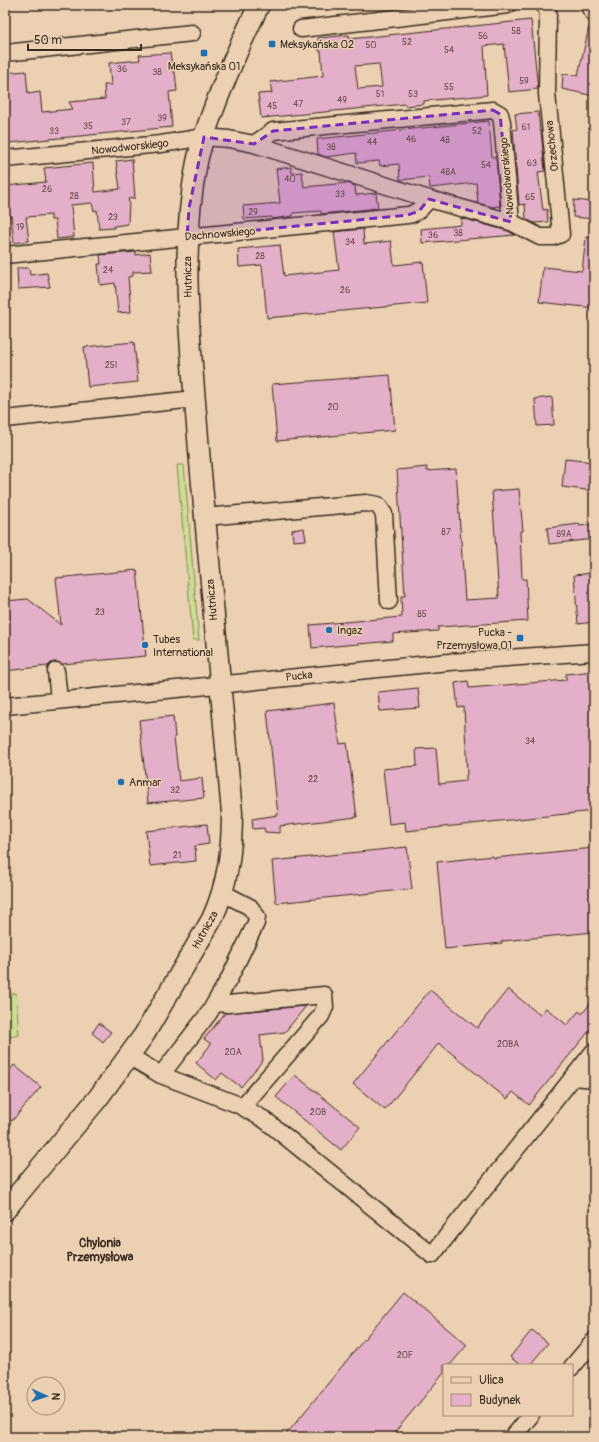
<svg xmlns="http://www.w3.org/2000/svg" width="599" height="1442" font-family="Pangolin,sans-serif">
<rect width="100%" height="100%" fill="#ebd1b2"/>
<filter id="ink" filterUnits="userSpaceOnUse"><feTurbulence type="fractalNoise" baseFrequency=".025" numOctaves="2"/><feDisplacementMap in="SourceGraphic" scale="8" xChannelSelector="R" yChannelSelector="G"/><feConvolveMatrix kernelMatrix="1 2 1 2 8 2 1 2 1" color-interpolation-filters="sRGB"/></filter>
<g filter="url(#ink)">
<!-- green -->
<path fill="#cbdd91" stroke="#838458" d="M177 465H184L199 640H193Z
M16 993 19 1035 5 1038V995Z"/>
<!-- building -->
<path fill="#e4afc8" stroke="#3b2a1e" fill-rule="evenodd" d="M531 20 538 89 509 92 504 44 484 46 487 95 424 101V104L405 106V104L304 114 261 118 258 94 272 93 270 82 323 76 321 51H319L318 38 349 35 350 39ZM379 64 382 87 358 89 355 66Z
M589 27 594 28V96L562 89 563 74 578 75Z
M170 53 173 72H175L177 91 169 92 172 127 9 143 5 108V73L26 71 28 94 40 92 42 112 73 109 69 102 105 99 104 85H111L109 63 140 60 139 55Z
M538 112 540 131H541L545 171 538 172 542 203 543 210 547 209 548 222 534 223 526 219 525 204 519 205 513 130 517 129 515 114Z
M489 121 492 157H496L500 206 492 207 478 203 476 183 430 188 429 177 400 180 399 164 380 166 379 161 357 163 356 153 326 157 318 154 317 139Z
M132 159 135 198 128 199 129 202 128 224 114 226V228L99 229 97 210 94 211 92 203 71 205 74 237 57 239 55 220H51V215L26 217 29 241 14 243 11 216 5 217V186L46 182 44 168 93 163 95 192 120 189 116 161Z
M291 167 292 173 302 172 304 187 347 183 355 186 356 195 376 193 378 208 321 214V211L293 213V216L272 219V217L244 219 243 206 280 203 276 169Z
M574 200 594 202V219L573 217Z
M461 218 508 231 515 235 422 243 421 229 461 225Z
M363 229 364 244 391 241 394 265 423 262 427 303 267 318 262 265 239 267 238 249 280 245 284 276 339 270 334 232Z
M586 237 594 238V308L539 302 543 267 582 271Z
M136 252V255L150 253 152 271 133 272V276L128 277 131 312 118 313 115 283 100 285 98 264H101L100 255Z
M17 268H29L30 275 47 273 50 287 18 289Z
M134 342 138 382 88 387 84 347Z
M390 375 395 430 277 441 272 384Z
M552 397 554 425 537 426 535 399Z
M565 459 594 462V491L562 487Z
M427 467V471L456 469 465 600 499 598 492 491 519 489 523 531H520L522 579H526L528 621 438 627V631L393 634V641L312 648 310 625 402 617 401 596H405L397 470Z
M579 524 580 526 594 524V539L549 544 547 528Z
M304 528 306 540 293 541 292 530Z
M137 570 146 656 63 664 55 662 51 663 48 666 5 671V601L28 599 61 625 56 578Z
M594 573V622L578 624 574 575Z
M594 671V811L406 831 405 822 389 824 383 769 417 766 416 749 436 748 439 784 466 781V775L467 774 464 707 458 708 455 683 468 681 469 688 566 680V674Z
M418 688 420 708 380 711 378 692Z
M334 703 340 744 347 743 357 817 280 826V833L265 832 264 828 253 829 252 819 278 815 267 711Z
M173 716 175 737H174L179 781 202 778 204 798 148 803 139 720Z
M207 824 209 844 195 846 196 861 150 866 146 831Z
M407 847 412 889 276 903 272 861Z
M594 848V932L502 941V943L445 949 437 862 493 856 494 858Z
M508 989 540 1015 546 1008 567 1025 579 1011 582 1014 594 999V1025L529 1105 513 1092 507 1099 439 1043 385 1110 353 1084 430 990 477 1028Z
M306 1006 285 1032 260 1035 263 1060 241 1087 222 1073 216 1080 196 1063 211 1044 204 1039 225 1013Z
M99 1023 111 1032 103 1042 92 1033Z
M14 1065 41 1087 12 1121 5 1115V1076Z
M295 1075 360 1127 341 1150 276 1097Z
M403 1292 467 1345 450 1365H444V1373L391 1437H284Z
M532 1330 548 1343 530 1365H520L510 1357Z"/>
<g fill="none" stroke-linecap="round" stroke-linejoin="round">
<defs>
<path id="minor" d="M588 5 594 14
M301 29 508 5
M5 53 192 33
M254 144 273 131 493 110 500 114 502 122 511 222
M5 159 161 144 204 137 229 139 254 144 429 199 511 222 540 237H553L561 234 547 94 548 12 544 5
M5 255 408 215C418 213 422 207 429 199
M5 419 195 399
M205 517 366 503 378 505 384 514 389 601
M56 671 59 700
M5 706 449 662 594 652
M215 1003 228 1004 324 995 325 1007 321 1016 242 1107
M129 1056 161 1075 239 1105 265 1120 432 1255 594 1051
M161 1075 209 1013 229 979 256 923 257 917 250 907 223 893
M574 1077 594 1079
M572 1367 594 1341
M513 1437 531 1415"/>
<path id="major" d="M5 1210 98 1098 144 1035 212 919C228 884 232 850 232 813 220 692 209 571 199 451 192 355 178 257 197 162 200 148 205 133 210 119 224 80 241 42 259 5"/>
</defs>
<!-- minor casing -->
<use href="#minor" stroke="#3b2a1e" stroke-width="19"/>
<!-- major casing -->
<use href="#major" stroke="#3b2a1e" stroke-width="23"/>
<!-- minor -->
<use href="#minor" stroke="#ebd1b2" stroke-width="16"/>
<!-- major -->
<use href="#major" stroke="#ebd1b2" stroke-width="20"/>
</g>
</g>
<!-- marked area -->
<path fill="#7b2cbf" fill-opacity="0.2" stroke="#7b2cbf" stroke-width="3" stroke-dasharray="8 5" stroke-linejoin="round" d="M493 110 500 114 511 222 429 199 419 211 408 215 187 237 189 208 204 137 254 144 273 131Z"/>
<!-- markers -->
<g fill="#1f6fb2" stroke="#ebd1b2" stroke-width="1.5">
<rect x="268" y="40" width="8" height="8" rx="2"/>
<rect x="200" y="49" width="8" height="8" rx="2"/>
<circle cx="329" cy="630" r="4"/>
<rect x="516" y="634" width="8" height="8" rx="2"/>
<circle cx="145" cy="645" r="4"/>
<circle cx="121" cy="782" r="4"/>
</g>
<g text-anchor="middle" dominant-baseline="central" stroke-width="3" stroke-linejoin="round" paint-order="stroke">
<!-- number labels -->
<g font-size="9" fill="#654b48">
<text x="516" y="31">58</text>
<text x="483" y="36">56</text>
<text x="407" y="42">52</text>
<text x="371" y="45">50</text>
<text x="449" y="50">54</text>
<text x="122" y="69">36</text>
<text x="157" y="72">38</text>
<text x="524" y="81">59</text>
<text x="449" y="87">55</text>
<text x="380" y="94">51</text>
<text x="413" y="94">53</text>
<text x="342" y="100">49</text>
<text x="298" y="104">47</text>
<text x="272" y="106">45</text>
<text x="162" y="118">39</text>
<text x="126" y="122">37</text>
<text x="88" y="126">35</text>
<text x="526" y="127">61</text>
<text x="54" y="131">33</text>
<text x="477" y="131">52</text>
<text x="411" y="139">46</text>
<text x="445" y="140">48</text>
<text x="372" y="142">44</text>
<text x="331" y="147">38</text>
<text x="532" y="163">63</text>
<text x="486" y="165">54</text>
<text x="448" y="172">48A</text>
<text x="290" y="179">40</text>
<text x="47" y="189">26</text>
<text x="340" y="194">33</text>
<text x="74" y="196">28</text>
<text x="530" y="197">65</text>
<text x="253" y="212">29</text>
<text x="113" y="217">23</text>
<text x="20" y="227">19</text>
<text x="458" y="233">38</text>
<text x="433" y="235">36</text>
<text x="350" y="242">34</text>
<text x="260" y="256">28</text>
<text x="108" y="270">24</text>
<text x="345" y="290">26</text>
<text x="111" y="365">25I</text>
<text x="333" y="407">20</text>
<text x="446" y="532">87</text>
<text x="564" y="534">89A</text>
<text x="100" y="612">23</text>
<text x="422" y="614">85</text>
<text x="530" y="741">34</text>
<text x="313" y="779">22</text>
<text x="175" y="790">32</text>
<text x="177" y="855">21</text>
<text x="508" y="1044">20BA</text>
<text x="233" y="1052">20A</text>
<text x="318" y="1112">20B</text>
<text x="405" y="1355">20F</text>
</g>
<!-- poi labels -->
<g font-size="11" fill="#3b2a1e" stroke="#ebd1b2" text-anchor="start">
<text x="280" y="44">Meksykańska 02</text>
<text x="204" y="66" text-anchor="middle">Meksykańska 01</text>
<text x="337" y="630">Ingaz</text>
<text x="512" y="632" text-anchor="end">Pucka -<tspan x="512" dy="13">Przemysłowa 01</tspan></text>
<text x="153" y="639">Tubes<tspan x="153" dy="13">International</tspan></text>
<text x="129" y="782">Anmar</text>
</g>
<!-- street labels -->
<g font-size="11" fill="#3b2a1e" stroke="#ebd1b2">
<text transform="translate(552 146) rotate(-96)">Orzechowa</text>
<text transform="translate(130 147) rotate(-6)">Nowodworskiego</text>
<text transform="translate(507 176) rotate(-95)">Nowodworskiego</text>
<text transform="translate(220 234) rotate(-5)">Dachnowskiego</text>
<text transform="translate(188 277) rotate(-91)">Hutnicza</text>
<text transform="translate(212 600) rotate(-95)">Hutnicza</text>
<text transform="translate(299 676) rotate(-6)">Pucka</text>
<text transform="translate(205 930) rotate(-61)">Hutnicza</text>
</g>
<!-- neighbourhood labels -->
<g font-size="12" font-weight="bold" fill="#3b2a1e" stroke="#ebd1b2">
<text x="100" y="1243">Chylonia<tspan x="100" dy="14">Przemysłowa</tspan></text>
</g>
</g>
<!-- margin -->
<rect width="599" height="1442" fill="none" stroke="#ebd1b2" stroke-width="20"/>
<rect x="10" y="10" width="579" height="1422" fill="none" stroke="#3b2a1e" stroke-width="1.5" filter="url(#ink)"/>
<!-- legend -->
<rect x="443" y="1364" width="130" height="52" fill="#ebd1b2" stroke="#a58e77"/>
<rect x="451" y="1377" width="20" height="6" fill="#ebd1b2" stroke="#a58e77"/>
<text x="479" y="1384" font-size="12" fill="#3b2a1e">Ulica</text>
<rect x="451" y="1394" width="20" height="12" fill="#e4afc8" stroke="#a58e77"/>
<text x="479" y="1404" font-size="12" fill="#3b2a1e">Budynek</text>
<!-- north arrow -->
<g transform="translate(46 1396) rotate(93)"><circle r="19" fill="#ebd1b2" stroke="#a58e77"/>
<path d="M0-3L7 15L0 10L-7 15Z" fill="#1f6fb2"/>
<text y="-6" font-size="11" font-weight="bold" text-anchor="middle" fill="#3b2a1e">N</text>
</g>
<!-- scale -->
<path d="M28 44v6h113v-6" fill="none" stroke="#3b2a1e" stroke-width="2"/>
<text x="34" y="44" font-size="12" fill="#3b2a1e" stroke="#ebd1b2" stroke-width="3" paint-order="stroke">50 m</text>
</svg>
